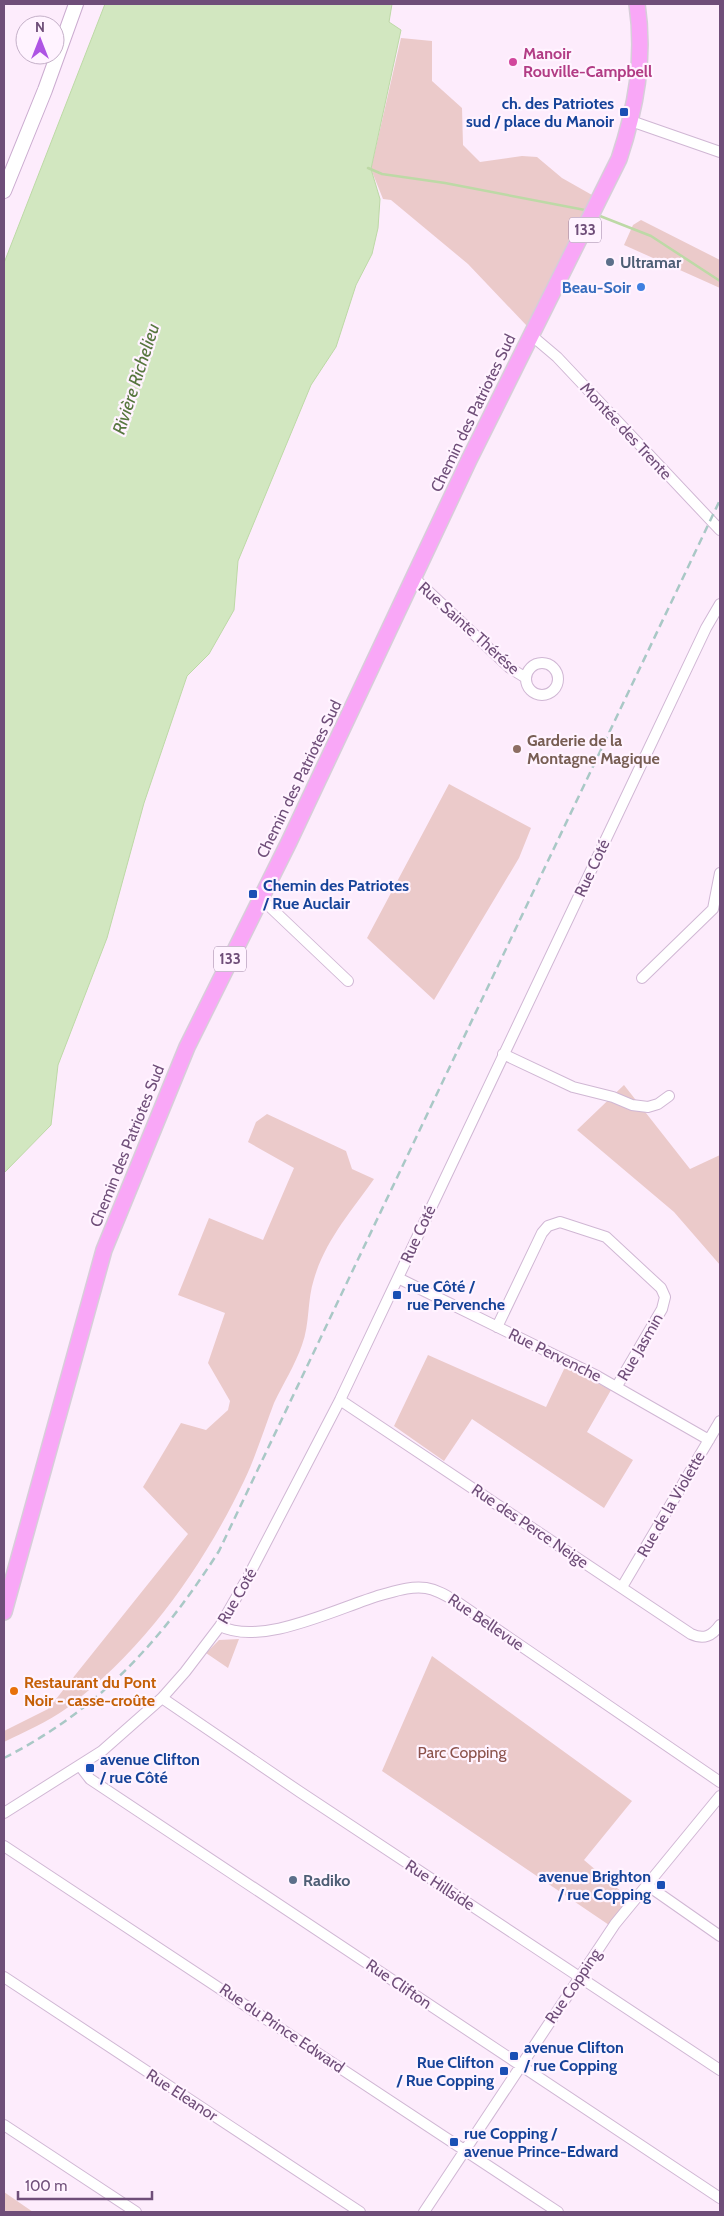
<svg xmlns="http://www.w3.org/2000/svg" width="724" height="2216" font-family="Cabin,sans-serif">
<rect width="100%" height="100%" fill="#fdecfc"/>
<!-- green -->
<path fill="#ebcaca" d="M401 38 432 41V81L462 108 463 145 480 162 522 156 537 157 562 178 592 195 527 326 468 264 391 200 383 199 371 169Z
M641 220 720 260V288L624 245 633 225Z
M449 784 531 828 519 858 434 1000 367 938Z
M624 1085 690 1169 720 1155V1265L674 1212 577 1130Z
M267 1114 346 1151 352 1169 374 1179C352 1210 325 1241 314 1279 307 1300 310 1324 302 1345 295 1365 283 1384 274 1403 264 1429 256 1456 244 1481 202 1568 145 1649 67 1708 48 1722 24 1732 4 1742V1731L48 1709 188 1534 143 1487 181 1423 206 1430 228 1410 230 1401 208 1363 225 1313 178 1295 209 1218 263 1240 294 1168 248 1142 256 1122Z
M428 1355 546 1407 565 1367 611 1390 587 1432 633 1460 604 1508 472 1419 444 1461 394 1426Z
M239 1639 228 1668 206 1653 219 1640Z
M432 1656 632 1801 584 1860 630 1899 609 1925 382 1771Z
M4 2192 33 2212H4Z"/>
<!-- water -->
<path fill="#d2e7c0" stroke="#bdd9a6" d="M105 4H392L389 22 401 30 371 169 380 199 378 228 372 254 356 285 336 347 311 385 238 561 234 610 209 654 187 676 144 803 107 938 58 1065 51 1125 4 1173V263Z"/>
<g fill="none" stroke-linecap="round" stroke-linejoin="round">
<!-- stream -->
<path stroke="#bdd9a6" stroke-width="2.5" d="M368 168 382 174 445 183 585 210
M600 216 651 236 720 281"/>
<defs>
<path id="street" d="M631 121 720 152
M531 335 557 357 720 530
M413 577 510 668 526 678
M526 679a16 16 0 1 1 32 0a16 16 0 1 1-32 0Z
M260 900 269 906 348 981
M642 978 713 909 720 873
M503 1054 573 1087 613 1097 632 1105 648 1107 658 1104 669 1096
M398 1278 597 1376 709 1440
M497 1327 542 1233 548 1226 560 1222 606 1237 661 1288 665 1297 662 1309 617 1386
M340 1400 691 1634C704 1640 712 1636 720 1625
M622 1587 720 1421
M220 1626C262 1647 337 1608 381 1595 396 1591 410 1586 426 1588 438 1590 447 1596 457 1602L720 1782
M162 1698 300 1792 720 2070
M80 1766 90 1779 720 2198
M4 1813 102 1751 162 1698 185 1672 220 1626 248 1577 340 1400 706 628 720 604
M4 1846 558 2212
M647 1885 720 1936
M4 1977 360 2212
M4 2125 136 2212
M424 2212 615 1924 720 1796"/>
<path id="secondary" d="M4 191 45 90 76 4"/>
<path id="primary" d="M4 1612 104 1250 187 1047 289 842 469 460 619 159C636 108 645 58 637 4"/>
</defs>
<!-- street casing -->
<use href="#street" stroke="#d0b7d4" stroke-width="12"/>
<!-- secondary casing -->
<use href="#secondary" stroke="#cbacd0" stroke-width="16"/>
<!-- primary casing -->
<use href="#primary" stroke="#d7cdd9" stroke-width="18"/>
<!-- street -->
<use href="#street" stroke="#fff" stroke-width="10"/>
<!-- secondary -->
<use href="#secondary" stroke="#fff" stroke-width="14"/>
<!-- primary -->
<use href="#primary" stroke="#f9a7f7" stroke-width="15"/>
<!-- rail -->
<path stroke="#a9c8c6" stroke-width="2.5" stroke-dasharray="8 5" stroke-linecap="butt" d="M4 1758C100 1709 162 1640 219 1551L720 500"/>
</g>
<!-- markers -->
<circle fill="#d1479c" stroke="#fff3ff" stroke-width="2" cx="513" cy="62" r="5"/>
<g fill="#1a4fb4" stroke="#fff3ff" stroke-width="2">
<rect x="619" y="107" width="10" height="10" rx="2.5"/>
<rect x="248" y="889" width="10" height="10" rx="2.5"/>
<rect x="392" y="1290" width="10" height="10" rx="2.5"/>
<rect x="85" y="1763" width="10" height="10" rx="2.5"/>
<rect x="656" y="1880" width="10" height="10" rx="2.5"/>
<rect x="509" y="2051" width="10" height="10" rx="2.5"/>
<rect x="499" y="2066" width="10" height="10" rx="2.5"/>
<rect x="449" y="2137" width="10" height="10" rx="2.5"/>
</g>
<g fill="#5c6f8a" stroke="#fff3ff" stroke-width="2">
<circle cx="610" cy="262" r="5"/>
<circle cx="293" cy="1880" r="5"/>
</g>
<circle fill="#3f7fe0" stroke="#fff3ff" stroke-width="2" cx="641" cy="287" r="5"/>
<circle fill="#8d6e63" stroke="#fff3ff" stroke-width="2" cx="517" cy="749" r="5"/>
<circle fill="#e8710a" stroke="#fff3ff" stroke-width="2" cx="14" cy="1691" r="5"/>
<g text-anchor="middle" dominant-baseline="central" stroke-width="4.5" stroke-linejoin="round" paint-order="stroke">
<!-- shield labels -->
<g fill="#fff3ff" stroke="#9a80a1" stroke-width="1">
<rect x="569" y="217.5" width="32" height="25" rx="4"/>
<rect x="214" y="946.5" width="32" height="25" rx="4"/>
</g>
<g font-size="15" font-weight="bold" fill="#6f4e79">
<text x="585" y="230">133</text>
<text x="230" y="959">133</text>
</g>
<!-- hotel labels -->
<g font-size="16" font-weight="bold" fill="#b23c85" stroke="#fff3ff" text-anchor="start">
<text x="523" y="53">Manoir<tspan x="523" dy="18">Rouville-Campbell</tspan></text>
</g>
<!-- transit labels -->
<g font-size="16" font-weight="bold" fill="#164399" stroke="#fff3ff" text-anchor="start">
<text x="614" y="103" text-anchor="end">ch. des Patriotes<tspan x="614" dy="18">sud / place du Manoir</tspan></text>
<text x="263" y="885">Chemin des Patriotes<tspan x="263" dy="18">/ Rue Auclair</tspan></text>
<text x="407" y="1286">rue Côté /<tspan x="407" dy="18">rue Pervenche</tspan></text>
<text x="100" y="1759">avenue Clifton<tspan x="100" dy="18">/ rue Côté</tspan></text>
<text x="651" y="1876" text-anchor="end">avenue Brighton<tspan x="651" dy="18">/ rue Copping</tspan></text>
<text x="524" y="2047">avenue Clifton<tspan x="524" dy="18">/ rue Copping</tspan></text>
<text x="494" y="2062" text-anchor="end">Rue Clifton<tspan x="494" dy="18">/ Rue Copping</tspan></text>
<text x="464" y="2133">rue Copping /<tspan x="464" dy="18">avenue Prince-Edward</tspan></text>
</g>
<!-- service labels -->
<g font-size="16" font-weight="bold" fill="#4e5e75" stroke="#fff3ff" text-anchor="start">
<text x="620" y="262">Ultramar</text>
<text x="303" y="1880">Radiko</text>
</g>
<!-- shop labels -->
<g font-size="16" font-weight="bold" fill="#366cbe" stroke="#fff3ff" text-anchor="end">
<text x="631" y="287">Beau-Soir</text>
</g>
<!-- street labels -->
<g font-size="16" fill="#6f4e79" stroke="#fff3ff">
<text transform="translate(473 413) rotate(-64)">Chemin des Patriotes Sud</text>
<text transform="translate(626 431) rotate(47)">Montée des Trente</text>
<text transform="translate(469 628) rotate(42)">Rue Sainte Thérése</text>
<text transform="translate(299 779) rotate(-64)">Chemin des Patriotes Sud</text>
<text transform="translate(592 868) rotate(-65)">Rue Coté</text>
<text transform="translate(127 1146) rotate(-68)">Chemin des Patriotes Sud</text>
<text transform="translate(418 1234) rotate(-65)">Rue Coté</text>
<text transform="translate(640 1347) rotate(-60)">Rue Jasmin</text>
<text transform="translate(555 1355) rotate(26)">Rue Pervenche</text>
<text transform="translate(671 1504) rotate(-60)">Rue de la Violette</text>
<text transform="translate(530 1526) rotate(34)">Rue des Perce Neige</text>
<text transform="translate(237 1596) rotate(-60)">Rue Coté</text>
<text transform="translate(486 1622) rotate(34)">Rue Bellevue</text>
<text transform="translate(440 1885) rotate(33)">Rue Hillside</text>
<text transform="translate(399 1984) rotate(34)">Rue Clifton</text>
<text transform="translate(573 1986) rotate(-56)">Rue Copping</text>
<text transform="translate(282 2028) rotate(34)">Rue du Prince Edward</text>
<text transform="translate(182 2095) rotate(33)">Rue Eleanor</text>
</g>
<!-- education labels -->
<g font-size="16" font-weight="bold" fill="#785e54" stroke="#fff3ff" text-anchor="start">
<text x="527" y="740">Garderie de la<tspan x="527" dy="18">Montagne Magique</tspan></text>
</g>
<!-- food labels -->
<g font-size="16" font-weight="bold" fill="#c56008" stroke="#fff3ff" text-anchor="start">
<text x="24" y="1682">Restaurant du Pont<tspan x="24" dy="18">Noir - casse-croûte</tspan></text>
</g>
<!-- park labels -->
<g font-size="16" fill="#8b524b" stroke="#fff3ff">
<text x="462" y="1752">Parc Copping</text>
</g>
<!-- water labels -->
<g font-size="18" font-style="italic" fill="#56763e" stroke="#fff3ff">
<text transform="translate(136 379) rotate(-72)">Rivière Richelieu</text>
</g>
</g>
<!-- border -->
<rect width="724" height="2216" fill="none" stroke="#6f4e79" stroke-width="10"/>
<!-- north arrow -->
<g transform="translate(40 40)"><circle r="24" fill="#fff3ff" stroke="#c5b1c9"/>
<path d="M0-4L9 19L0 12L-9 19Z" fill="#ae54e4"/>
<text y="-8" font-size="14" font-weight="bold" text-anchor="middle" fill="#6f4e79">N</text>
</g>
<!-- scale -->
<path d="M18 2191v8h134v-8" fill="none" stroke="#6f4e79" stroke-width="2.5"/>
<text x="25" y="2191" font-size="15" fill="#6f4e79" stroke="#fff3ff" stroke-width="4" paint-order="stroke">100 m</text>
</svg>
